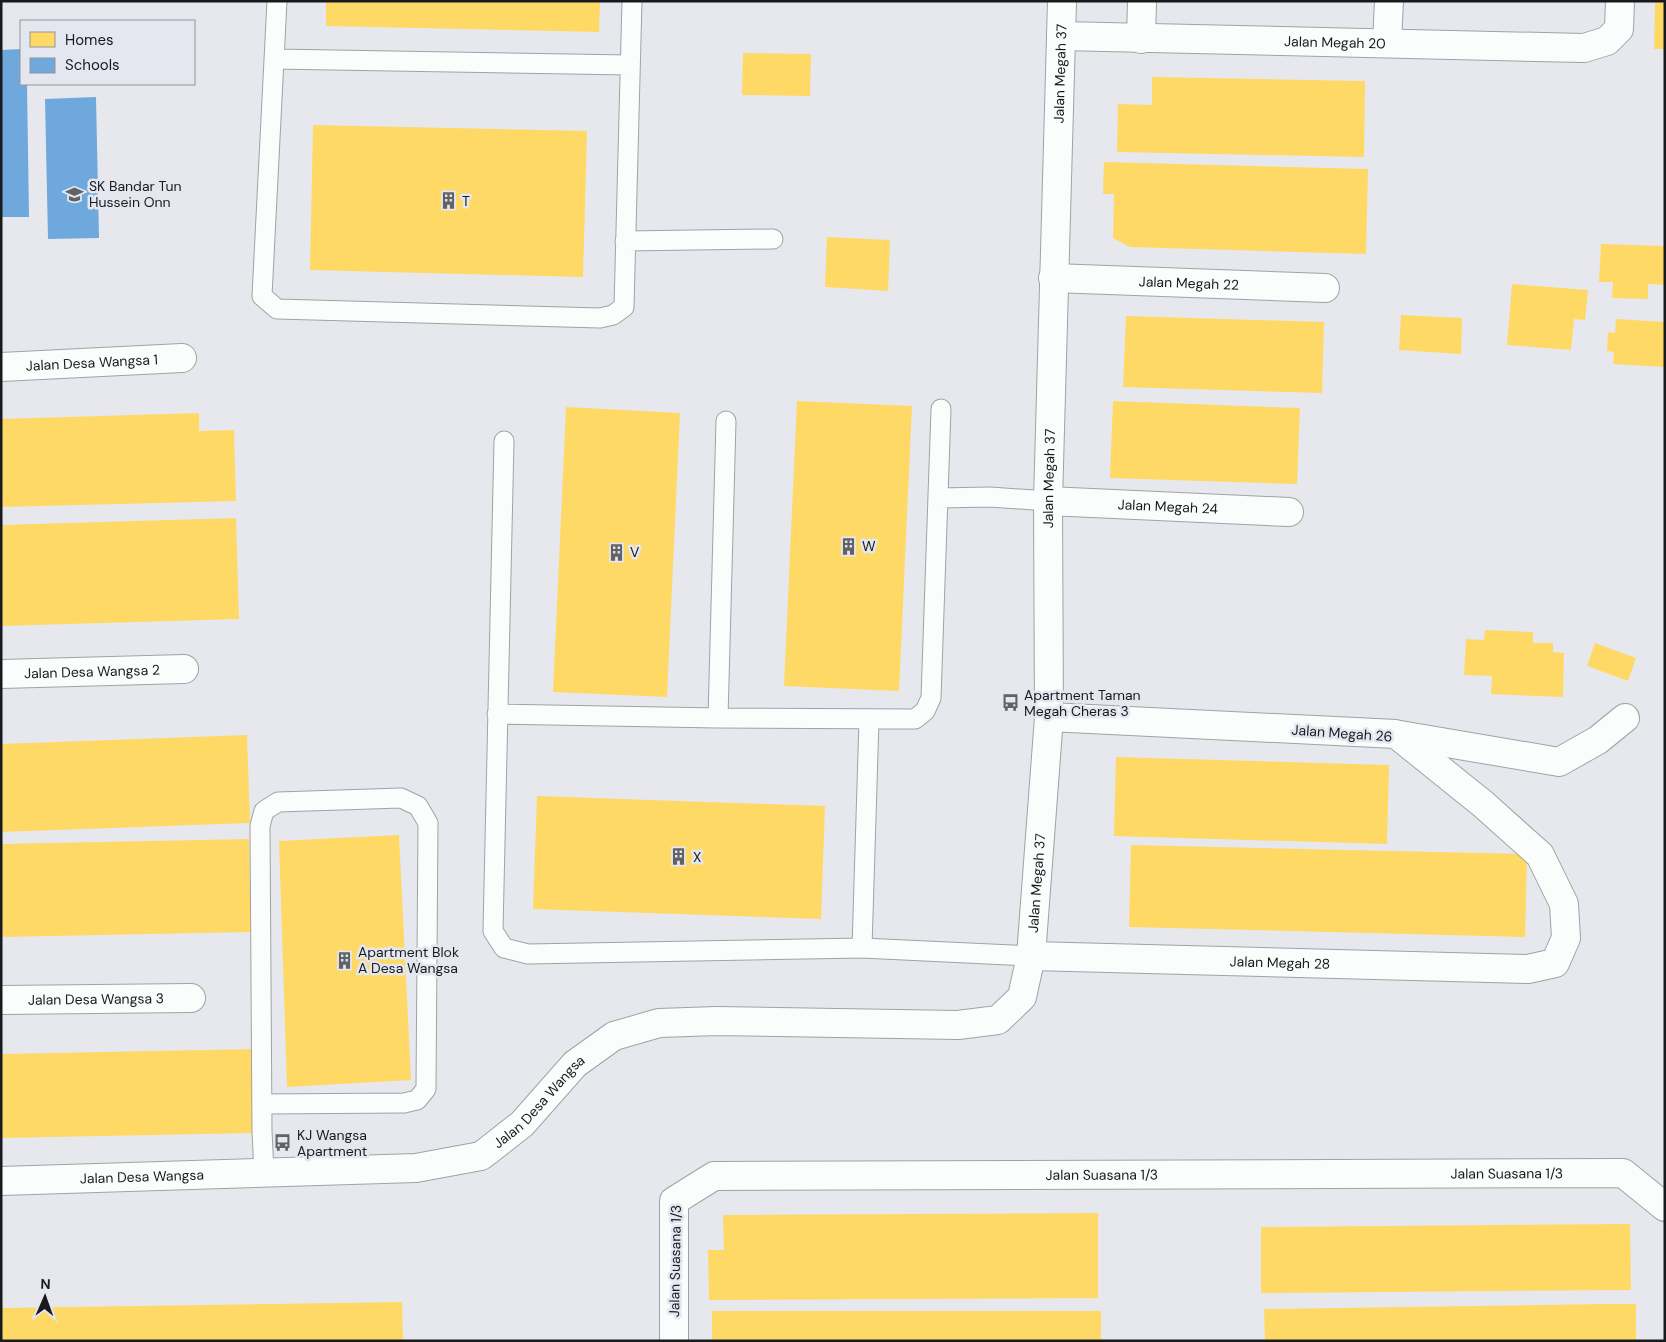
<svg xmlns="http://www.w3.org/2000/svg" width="1666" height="1342" font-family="'DM Sans',sans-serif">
<rect width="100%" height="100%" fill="#e7e8ed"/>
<!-- homes -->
<path fill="#ffd966" d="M326 1H600L599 32 326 26Z
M1655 1H1665V49H1654Z
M743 53 811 54 810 96 742 95Z
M1152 77 1365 81 1364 157 1117 152 1118 104 1152 105Z
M313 125 587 131 583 277 310 270Z
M1104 162 1368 169 1366 254 1130 247 1113 238 1114 194H1103Z
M827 237 890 240 888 291 825 287Z
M1601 244 1665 246V285L1648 284V299L1612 298 1613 282H1599Z
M1512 284 1588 290 1585 320 1574 319 1571 350 1507 345Z
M1401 315 1462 318 1461 354 1399 350Z
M1126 316 1324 322 1322 393 1123 387Z
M1616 319 1665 322V367L1613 364 1614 352 1607 351 1608 332 1615 333Z
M797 401 912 406 899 691 784 686Z
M1113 401 1300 408 1297 484 1110 478Z
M566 407 680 413 667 697 553 692Z
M199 413V431L234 430 236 501 1 507V419Z
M236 518 239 619 1 626V525Z
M1485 630 1533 632V643H1553V652L1564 653 1563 697 1491 694 1492 676 1464 675 1466 639 1484 640Z
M1595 643 1636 658 1628 681 1587 666Z
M247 735 250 823 1 832V744Z
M1116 757 1389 765 1387 844 1114 836Z
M537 796 825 806 821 919 533 909Z
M399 835 411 1080 287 1087 279 841Z
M249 839 251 932 1 937V844Z
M1131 845 1527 854 1525 937 1129 927Z
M257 1049 259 1133 1 1138V1054Z
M1098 1213V1298L709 1300 708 1250H724L723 1215Z
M1630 1224 1631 1290 1261 1293V1227Z
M402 1302 403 1341H1V1308Z
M1605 1304H1636V1341H1265L1264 1309Z
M712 1311H1101V1341H712Z"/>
<!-- schools -->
<path fill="#6fa8dc" d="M21 49V84H27L29 217H1V50Z
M96 97 99 238 48 239 45 99Z"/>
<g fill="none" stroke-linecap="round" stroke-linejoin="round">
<defs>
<path id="service" d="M277 1 262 296 277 309 600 318 613 315 624 307 632 1
M274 59 630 65
M625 241 773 239
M504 441 493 931 504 948 528 954 862 948 1031 956
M939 498 990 497 1048 501
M497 714 718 718 915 719 925 711 931 698 941 409
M718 718 726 421
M862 948 869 720
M262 1104 404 1103 417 1100 426 1089 428 823 418 806 401 798 278 802 264 811 260 826 262 1131 264 1173"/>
<g id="minor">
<path id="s1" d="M1061 36 1584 48 1607 41 1619 29 1620 1"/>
<path d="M1141 39 1142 1"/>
<path d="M1387 43 1389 1"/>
<path id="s2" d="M1053 278 1325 288"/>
<path id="s3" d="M1 367 182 358"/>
<path id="s4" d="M1048 501 1289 512"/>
<path id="s5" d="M1 674 184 669"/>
<path d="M1400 735 1559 762 1598 740 1625 718"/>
<path id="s6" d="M1031 956 1528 969 1555 963 1566 938 1564 904 1540 855 1483 804 1396 734 1049 717"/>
<path id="s7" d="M1 1000 191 998"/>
<path id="s8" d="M1 1181 416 1168 481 1156 522 1124 575 1064 614 1036 659 1023 717 1021 958 1025 998 1020 1022 997 1031 956 1049 717 1048 501 1062 1"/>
<path id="s9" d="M674 1341V1201L714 1176 1623 1173 1665 1207"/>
</g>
</defs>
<!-- service casing -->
<use href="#service" stroke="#a1a2a5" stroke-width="21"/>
<!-- minor casing -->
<use href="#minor" stroke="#a1a2a5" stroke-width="30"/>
<!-- service -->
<use href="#service" stroke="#fbfcfc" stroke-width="19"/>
<!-- minor -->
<use href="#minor" stroke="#fbfcfc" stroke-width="28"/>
</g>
<!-- icons -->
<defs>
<symbol id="school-bare" viewBox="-9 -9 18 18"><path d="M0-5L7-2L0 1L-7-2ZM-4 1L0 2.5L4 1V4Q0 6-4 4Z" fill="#616266" stroke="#e4e7f0" stroke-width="2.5" paint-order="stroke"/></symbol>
<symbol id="building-bare" viewBox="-9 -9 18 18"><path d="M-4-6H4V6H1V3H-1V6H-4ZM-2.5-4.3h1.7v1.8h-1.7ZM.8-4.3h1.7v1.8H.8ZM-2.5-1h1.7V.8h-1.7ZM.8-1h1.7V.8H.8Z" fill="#616266" stroke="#e4e7f0" stroke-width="2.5" paint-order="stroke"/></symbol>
<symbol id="bus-bare" viewBox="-9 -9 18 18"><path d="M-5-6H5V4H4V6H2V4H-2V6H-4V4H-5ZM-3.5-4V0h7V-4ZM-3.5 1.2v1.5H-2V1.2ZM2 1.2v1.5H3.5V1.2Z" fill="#616266" stroke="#e4e7f0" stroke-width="2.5" paint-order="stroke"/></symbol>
</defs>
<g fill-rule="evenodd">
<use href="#school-bare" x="62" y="182" width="25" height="25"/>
<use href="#building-bare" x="436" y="188" width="25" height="25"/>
<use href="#building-bare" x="836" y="534" width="25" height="25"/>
<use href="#building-bare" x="604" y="540" width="25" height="25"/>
<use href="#bus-bare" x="998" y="690" width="25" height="25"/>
<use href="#building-bare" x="666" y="844" width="25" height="25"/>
<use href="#building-bare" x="332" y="948" width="25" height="25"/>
<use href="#bus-bare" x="270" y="1130" width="25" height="25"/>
</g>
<g text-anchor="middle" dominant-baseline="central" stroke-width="5" stroke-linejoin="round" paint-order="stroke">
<!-- street labels -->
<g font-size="14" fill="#191a1d" stroke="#e4e7f0">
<text stroke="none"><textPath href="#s1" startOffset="274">Jalan Megah 20</textPath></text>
<text stroke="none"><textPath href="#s8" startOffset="2006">Jalan Megah 37</textPath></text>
<text stroke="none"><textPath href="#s2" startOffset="136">Jalan Megah 22</textPath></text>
<text stroke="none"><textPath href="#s3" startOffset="91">Jalan Desa Wangsa 1</textPath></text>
<text stroke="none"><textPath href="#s8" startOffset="1601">Jalan Megah 37</textPath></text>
<text stroke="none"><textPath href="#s4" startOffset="120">Jalan Megah 24</textPath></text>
<text stroke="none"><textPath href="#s5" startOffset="91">Jalan Desa Wangsa 2</textPath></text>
<text transform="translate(1342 733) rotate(4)">Jalan Megah 26</text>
<text stroke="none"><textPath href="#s8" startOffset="1196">Jalan Megah 37</textPath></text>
<text stroke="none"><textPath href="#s6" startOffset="249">Jalan Megah 28</textPath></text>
<text stroke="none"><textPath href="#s7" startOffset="95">Jalan Desa Wangsa 3</textPath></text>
<text stroke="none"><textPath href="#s8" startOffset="561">Jalan Desa Wangsa</textPath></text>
<text stroke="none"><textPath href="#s9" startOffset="980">Jalan Suasana 1/3</textPath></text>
<text stroke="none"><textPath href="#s9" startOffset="575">Jalan Suasana 1/3</textPath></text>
<text stroke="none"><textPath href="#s8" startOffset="141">Jalan Desa Wangsa</textPath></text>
<text transform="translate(675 1261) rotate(-89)">Jalan Suasana 1/3</text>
</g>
<!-- poi labels -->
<g font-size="14" fill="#191a1d" stroke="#e4e7f0" text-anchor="start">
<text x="89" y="186">SK Bandar Tun<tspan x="89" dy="16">Hussein Onn</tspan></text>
<text x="462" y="201">T</text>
<text x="862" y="546">W</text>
<text x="630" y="552">V</text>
<text x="1024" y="695">Apartment Taman<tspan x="1024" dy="16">Megah Cheras 3</tspan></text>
<text x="693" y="857">X</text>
<text x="358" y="952">Apartment Blok<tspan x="358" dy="16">A Desa Wangsa</tspan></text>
<text x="297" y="1135">KJ Wangsa<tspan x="297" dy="16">Apartment</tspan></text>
</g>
</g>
<!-- border -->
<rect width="1666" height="1342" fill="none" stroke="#191a1d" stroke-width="5"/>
<!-- legend -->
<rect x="20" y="20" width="175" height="65" fill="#e4e7f0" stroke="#93959c"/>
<rect x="30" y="32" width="25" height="15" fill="#ffd966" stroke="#93959c"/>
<text x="65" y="45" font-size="15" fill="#191a1d">Homes</text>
<rect x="30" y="58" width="25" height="15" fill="#6fa8dc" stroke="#93959c"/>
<text x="65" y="70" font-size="15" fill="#191a1d">Schools</text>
<!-- north arrow -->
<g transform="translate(45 1297) rotate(2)" stroke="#e4e7f0" stroke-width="4" paint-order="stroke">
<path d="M0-4L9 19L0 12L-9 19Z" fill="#191a1d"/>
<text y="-8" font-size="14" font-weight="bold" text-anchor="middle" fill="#191a1d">N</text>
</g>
</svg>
